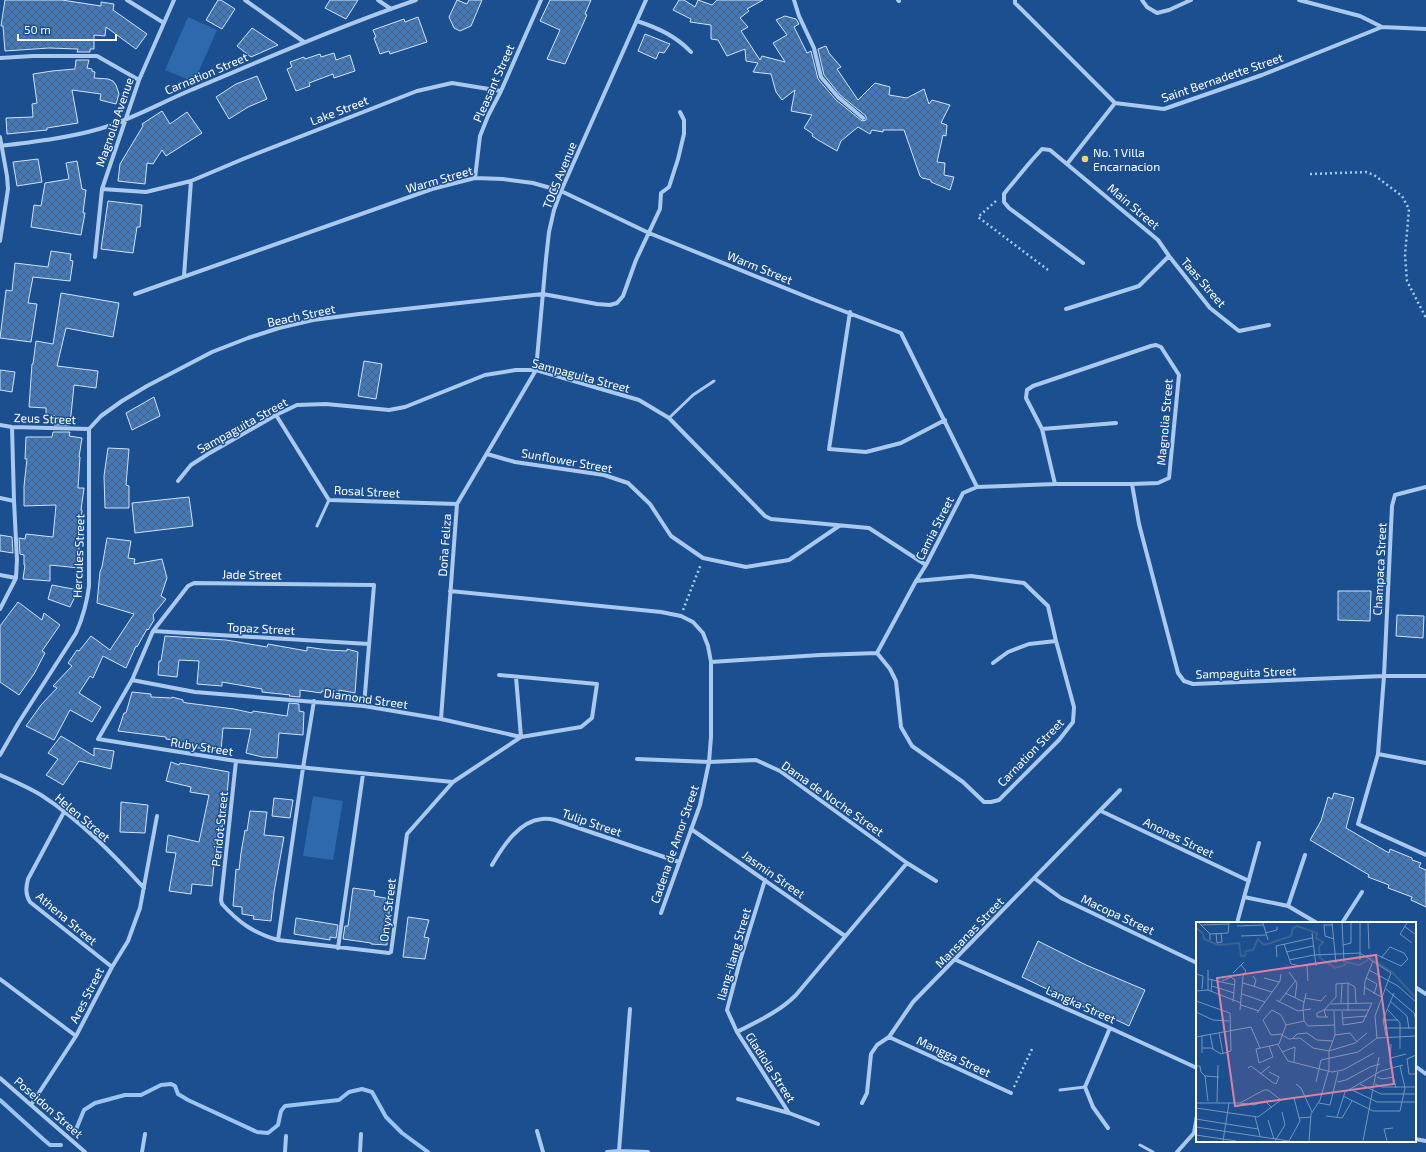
<svg xmlns="http://www.w3.org/2000/svg" width="1426" height="1152" font-family="'Exo 2',sans-serif">
<defs>
<pattern id="building-cross-hatch" width="8" height="8" patternUnits="userSpaceOnUse"><rect width="8" height="8" fill="#4478b7"/><path d="M0 0l8 8M0 8l8-8" fill="none" stroke="#486282"/></pattern>
</defs>
<rect width="100%" height="100%" fill="#1b4f8f"/>
<!-- pitch -->
<path fill="#2e69ad" d="M188 17 217 30 194 82 165 70Z
M313 796 343 801 333 860 303 856Z"/>
<g fill="none" stroke-linecap="round" stroke-linejoin="round">
<!-- stream -->
<path stroke="#9cc4f0" stroke-width="4" d="M0 1100 43 1139 50 1145H61
M75 1132 84 1110 95 1103 125 1095H141L161 1085 171 1084 175 1086 178 1094 188 1100 257 1132 268 1133 278 1125 281 1111 285 1106 339 1100 349 1092 362 1089 372 1092 386 1117 402 1133 428 1152"/>
</g>
<!-- building -->
<path fill="url(#building-cross-hatch)" stroke="#cfe3fa" d="M5 0H62L101 6V2L114 4 113 10 147 34 136 49 106 27 105 36 94 35V49H90V52H77L78 49 49 48 5 51 3 26H1Z
M218 0H221L235 9 222 29 206 20Z
M330 0H358L346 19 325 8Z
M457 0 467 4 469 0H482L471 26 460 31 454 28 449 17Z
M550 0H591L585 14 587 15 565 64 547 59 560 30 540 21Z
M679 0H684L695 7 698 0 712 5 717 0H763L747 9 749 11 740 18 748 27 741 31 760 60 762 56 785 62 773 43 787 35 776 20 785 16 796 19 799 24 794 27 807 53 811 51 818 79 836 100 862 121 866 120V116L840 95 824 75 818 49 826 46 829 53 841 67 837 69 858 100 875 83 890 87 889 95 907 98 924 89 929 104 932 100 950 105 941 123 947 125 946 136 943 135 937 162 945 163 944 175 954 177 950 190 931 182V180L922 178 920 176 904 130H883V132L872 130 870 134 858 127 841 141 837 151 818 140 812 136 813 134 804 128 812 115 791 111 795 90 782 100 776 92 771 74 753 72 758 63 746 61 745 49 727 56 718 40 711 39V25L690 22 691 19 673 10Z
M418 17 427 42 390 54 389 51 380 54 374 38 376 37 373 30 404 19 405 22Z
M252 28 278 45 251 57 237 46Z
M645 34 670 44 664 53 659 52 656 59 638 51Z
M334 53 336 60 350 55 355 71 334 78 333 74 309 83 310 86 296 91 287 69 292 67 290 62 304 57 305 59 320 54 321 57Z
M76 60H89L87 68 92 69V71L95 72 94 78 108 79 113 81 116 85 119 94 116 104 100 100 101 94 72 90 78 123 47 128V130L7 134 6 118 33 117 32 104 37 103 33 74 52 71 75 69Z
M257 76 267 99 248 107 229 119 216 97 236 84Z
M162 111 170 124 187 112 202 133 166 156 162 150 153 164 147 163 145 184 118 181 120 164 143 126 142 124Z
M38 159 42 182 17 186 13 162Z
M77 161 82 189 86 190 83 213H85L81 235 31 227 34 205 41 206 45 183 69 179 66 163Z
M108 201 142 205 140 227H137L133 253 101 249Z
M51 251 71 254 70 260 73 261 70 281 33 277 28 303 37 304 31 342 0 338 6 290 12 291 15 263 48 267Z
M61 293 119 303 113 337 66 328 57 366 98 371 96 388 74 385 70 425H54L55 416H46V408L29 407 32 364H33L36 341 53 344Z
M364 361 382 364 376 399 358 396Z
M0 370 15 372 12 392 0 390Z
M154 397 160 416 132 430 126 413Z
M53 432H70L69 436 82 438 79 457H80L78 488H84L81 510H82L81 522H79V568L50 565V581L23 579 25 565H24V555L20 554 19 538 25 539 26 534 53 537 56 505 24 506V486L27 459H25L26 437H52Z
M108 448 129 449 126 485 129 486V508H105L104 476Z
M189 497 193 526 135 533 132 503Z
M0 535 12 537 13 553 0 551Z
M107 538 131 541 128 558 135 559 134 564 162 559 167 578 161 596 166 599 153 615 154 620 148 630 147 629 137 647 136 646 126 668 103 656 93 678 90 676 79 693 101 707 92 722 70 710 54 740 26 726 41 705 57 688 53 686 72 666 68 663 77 650 79 651 91 636 110 650 134 614 97 603 100 572 102 567Z
M52 585 78 590 70 607 48 599Z
M1338 591H1371L1370 621 1338 620Z
M18 602 42 620 44 613 60 625 42 651 45 653 34 674 19 695 0 682V626Z
M1397 615 1424 616 1423 638 1396 636Z
M165 636 226 640 267 647 268 644 307 651V647L328 650 347 651V649L358 652 355 693 339 690V693L322 691 321 693 300 690V697L289 696 290 695 262 692V689L222 682V686L197 684 199 661 179 660 177 677 158 675 159 661H161Z
M132 692 151 694V697L172 698V697L183 700V702L187 703 234 709 252 713 253 711 287 716 289 703 299 704V711L304 712 303 735 279 733 277 758 262 757 246 753 251 729 223 728 221 751 184 746 185 742 166 739V737L118 731 124 713H126Z
M61 736 94 756V748L114 751 111 769 79 761 63 785 46 775 58 759 48 753Z
M171 762 179 765 180 763 229 772 225 817 222 827 218 826 217 849 218 850 214 865 212 886 192 884 191 894 169 891 176 853 166 852 168 835 199 842 209 795 190 792 191 787 166 781Z
M1334 793 1354 798 1346 828 1389 853 1390 849 1412 858V860L1421 863 1419 867 1426 870V907L1411 900 1412 897 1388 888 1389 885 1368 877 1369 875 1310 840 1321 821 1328 797 1332 799Z
M274 798 293 800 290 818 272 816Z
M121 802 148 805 145 833 120 832Z
M250 811 267 812 264 835 284 837 274 892 271 921 253 919 254 916 242 914V907L233 906 236 869 239 870 241 853 245 830 247 831Z
M353 888 375 891 374 896 390 899 387 945 371 944V943L343 939 345 926H348Z
M408 917 429 920 424 937 429 938 425 959 403 957Z
M296 918 338 925 336 938 330 937V940L294 934Z
M1038 941 1086 965 1145 990 1129 1026 1108 1016 1107 1019 1088 1011V1009L1022 977Z"/>
<g fill="none" stroke-linecap="round" stroke-linejoin="round">
<!-- path -->
<path stroke="#a9c9ee" stroke-width="2.5" stroke-dasharray="2 3" stroke-linecap="butt" d="M1310 174 1366 172 1374 175 1402 196 1409 209 1405 255 1407 281 1426 318
M996 201 978 217 1048 270
M683 610 701 564
M1014 1087 1032 1049"/>
<!-- service -->
<path stroke="#a9c9ee" stroke-width="3" d="M669 418 693 395 714 381
M317 526 329 500
M1060 1090 1085 1087
M1140 1145 1153 1152"/>
<!-- minor -->
<path stroke="#a9c9ee" stroke-width="4" d="M127 0 164 23
M245 0 304 42
M378 0 391 9
M794 0 799 16 814 48 821 77 838 97 863 118
M898 0 899 1
M1015 0V3L1115 103 1164 109 1262 75 1382 27 1426 29
M1142 0 1147 7 1157 13 1169 10 1191 0
M1299 0 1360 16 1382 27
M637 21C658 28 676 36 691 52
M0 58 33 56H97L139 80
M0 137 7 176 8 189 0 241
M0 146C32 142 68 138 99 129 131 120 160 103 191 90 265 59 340 26 416 0
M1067 164 1115 103
M475 178 480 136 488 116 501 91 541 0
M102 189 146 192 191 181 243 159 417 91 452 83 501 91
M95 257 102 189 139 80 174 0
M1083 263 1009 208 1004 202V194L1007 190 1032 160 1042 149 1050 150 1158 240 1169 256 1210 308 1239 331 1269 325
M184 276 191 181
M135 294 432 189 475 178 503 179 533 183 561 191 649 233 812 299 901 333 977 487
M1066 309 1139 286 1169 256
M850 312 829 449 866 452 901 443 945 420
M276 415 329 500 457 504
M0 425 12 427 89 429
M89 429 101 416 122 401 147 386 212 352 248 338 279 328 313 320 359 314 543 294 597 304 610 305 617 303 623 296 636 260 660 209 661 193 669 187 678 159 684 134V120L680 112
M1042 429 1116 423
M487 454 515 462 604 475 628 483 650 504 671 536 703 558 746 567 789 560 839 526
M178 481 191 465 208 454 276 415 297 405 326 404 389 410 405 407 485 375 516 370H536L639 400 669 418 765 516 771 519 869 528 926 565
M1132 484 1139 524 1178 673 1184 681 1193 684 1384 676H1426
M1426 487 1395 495 1392 506 1384 676 1378 754 1358 824 1426 855
M0 498 14 501
M0 575 16 578
M450 591 661 612 681 616 693 622 703 633 708 646 711 662V737L709 762 700 805 661 913
M0 609 16 578 17 560 14 501 12 427
M153 631 369 644
M877 653 916 581 926 565 963 493 977 487 1055 484H1132L1158 483 1169 478 1179 375 1161 347 1156 345 1151 346 1033 386 1027 390 1026 398 1042 429 1055 484
M877 653 890 669 896 681 901 727 912 746 963 782 984 802H991L999 800 1059 740 1073 722 1074 707 1056 641 1048 606 1024 583 971 576 916 581
M711 662 820 655 877 653
M993 663 1008 652 1029 644 1056 641
M132 680 195 692 364 706 441 719 521 737 581 727 592 718 597 684 499 675
M364 706 374 585 194 583 188 586 153 631 132 680 98 739 236 761 453 782
M441 719 457 504 536 370 546 259 549 232 554 210 561 191 646 0
M1378 754 1426 763
M0 755 19 722 76 633C83 617 87 603 89 586V429
M637 759 709 762 756 760 780 771 907 863 936 881
M236 761 221 900 222 904C239 923 254 933 278 940L389 953 391 952 407 834 453 782 521 737 516 677
M0 775C14 781 28 787 41 795 80 820 114 855 144 888
M1101 811 1249 881
M64 812 28 879C26 887 25 894 30 902L112 967
M691 829 845 936
M492 865C503 846 519 821 542 819 547 818 551 819 555 820L679 862
M1034 878 1061 898 1197 963
M765 880 740 961 727 1010 737 1032 789 1113
M1244 897 1288 906 1317 923
M1288 906 1305 855
M1237 923 1259 843
M1342 923 1362 892
M278 940 303 768 314 701
M338 948 363 774
M956 960 1110 1028 1197 1068
M0 979 76 1036
M1415 987 1426 994
M737 1032C758 1021 779 1012 796 995L907 863
M889 1037 1011 1093
M1415 1066 1426 1074
M0 1078 85 1152
M738 1099 789 1113 818 1124
M862 1103 867 1093 871 1054 877 1045 889 1037 913 1002 1120 790
M31 1105 76 1036 112 967 128 941 140 908 157 816
M1108 1128 1093 1107 1085 1087 1110 1028
M537 1131 543 1152
M1415 1139 1426 1141
M619 1151 630 1009
M142 1152 145 1134
M285 1152 286 1136
M360 1152 361 1134
M607 1152 619 1151 648 1152
M1177 1152 1194 1133 1197 1116"/>
</g>
<!-- markers -->
<circle fill="#ffd166" stroke="#1b4f8f" stroke-width="1.5" cx="1085" cy="159" r="4"/>
<g text-anchor="middle" dominant-baseline="central" stroke-width="3" stroke-linejoin="round" paint-order="stroke">
<!-- street labels -->
<g font-size="12" fill="#fff" stroke="#1b4f8f">
<text transform="translate(206 73) rotate(-23)">Carnation Street</text>
<text transform="translate(1222 77) rotate(-19)">Saint Bernadette Street</text>
<text transform="translate(493 83) rotate(-66)">Pleasant Street</text>
<text transform="translate(339 110) rotate(-21)">Lake Street</text>
<text transform="translate(114 122) rotate(-71)">Magnolia Avenue</text>
<text transform="translate(559 175) rotate(-68)">TOCS Avenue</text>
<text transform="translate(439 179) rotate(-16)">Warm Street</text>
<text transform="translate(1134 206) rotate(40)">Main Street</text>
<text transform="translate(760 267) rotate(22)">Warm Street</text>
<text transform="translate(1204 282) rotate(49)">Taas Street</text>
<text transform="translate(301 315) rotate(-12)">Beach Street</text>
<text transform="translate(581 375) rotate(15)">Sampaguita Street</text>
<text transform="translate(45 418) rotate(2)">Zeus Street</text>
<text transform="translate(1164 422) rotate(-85)">Magnolia Street</text>
<text transform="translate(242 425) rotate(-29)">Sampaguita Street</text>
<text transform="translate(567 460) rotate(10)">Sunflower Street</text>
<text transform="translate(367 491) rotate(3)">Rosal Street</text>
<text transform="translate(934 528) rotate(-63)">Camia Street</text>
<text transform="translate(444 545) rotate(-86)">Doña Feliza</text>
<text transform="translate(78 556) rotate(-88)">Hercules Street</text>
<text transform="translate(1379 569) rotate(-87)">Champaca Street</text>
<text transform="translate(252 574) rotate(1)">Jade Street</text>
<text transform="translate(261 628) rotate(3)">Topaz Street</text>
<text transform="translate(1246 672) rotate(-2)">Sampaguita Street</text>
<text transform="translate(366 698) rotate(8)">Diamond Street</text>
<text transform="translate(202 746) rotate(9)">Ruby Street</text>
<text transform="translate(1030 752) rotate(-46)">Carnation Street</text>
<text transform="translate(833 798) rotate(35)">Dama de Noche Street</text>
<text transform="translate(83 817) rotate(40)">Helen Street</text>
<text transform="translate(592 822) rotate(19)">Tulip Street</text>
<text transform="translate(219 829) rotate(-84)">Peridot Street</text>
<text transform="translate(1179 837) rotate(26)">Anonas Street</text>
<text transform="translate(674 844) rotate(-71)">Cadena de Amor Street</text>
<text transform="translate(774 874) rotate(35)">Jasmin Street</text>
<text transform="translate(387 910) rotate(-83)">Onyx Street</text>
<text transform="translate(1118 914) rotate(25)">Macopa Street</text>
<text transform="translate(67 918) rotate(40)">Athena Street</text>
<text transform="translate(969 932) rotate(-46)">Mansanas Street</text>
<text transform="translate(733 954) rotate(-74)">Ilang-ilang Street</text>
<text transform="translate(86 995) rotate(-63)">Ares Street</text>
<text transform="translate(1081 1004) rotate(24)">Langka Street</text>
<text transform="translate(954 1056) rotate(25)">Mangga Street</text>
<text transform="translate(771 1067) rotate(57)">Gladiola Street</text>
<text transform="translate(49 1107) rotate(41)">Poseidon Street</text>
</g>
<!-- poi labels -->
<g font-size="12" fill="#fff" stroke="#1b4f8f" text-anchor="start">
<text x="1093" y="152">No. 1 Villa<tspan x="1093" dy="14">Encarnacion</tspan></text>
</g>
</g>
<!-- overview -->
<g transform="translate(1196 922)">
<rect width="220" height="220" fill="#1b4f8f"/>
<path fill="none" stroke="#3c6290" stroke-width="2" d="M0 5 7 12 8 17 22 23 43 21 45 34H49L50 29 57 28 62 17 68 23 75 21 95 14 97 6 101 4 121 11 120 16 127 20 123 25 124 36 139 46 149 43 150 40 163 43 172 38M173 35 196 50 220 76"/>
<path fill="none" stroke="#7695bc" stroke-width="1" d="M3 1 14 12V18M67 1 72 18M136 1 140 41M146 1 148 40M164 1V38M172 1 173 27M211 1 204 12 216 21M5 3 33 2M137 3H128L129 14 138 17M41 4 67 3M208 4 220 13M20 11 21 21 26 20 25 11M69 11 81 8V5M116 11 120 44M14 12 32 11 33 1M45 14 70 13M88 22 95 42 104 44 119 41M147 23 155 21V1M90 30 117 24M164 31 195 51 179 94 181 116M181 33 205 44 212 37 208 31 194 25 186 35M81 35 80 24 116 16M93 38 118 33 164 31M111 43 112 59M173 48 202 64 220 80M93 50 101 61 99 76M37 51 48 40M0 52 7 54 6 67M57 54 60 58 58 65M68 56 83 60M170 56 181 62 178 72M12 57 39 63M26 59 35 55 39 58 37 80M47 61 76 70M16 64 38 71M168 65 187 76M190 67 218 91 220 99M12 68V48M0 69 12 68 45 81M15 70 16 57M89 71 108 80M46 72 69 80M168 73 169 59 177 39M109 76 125 79 130 73M80 78 102 89 115 87M0 79 34 91 35 129 25 132 15 126H7M83 80 100 58M195 80 211 94 213 107M145 81 146 62M135 82 176 81 167 100 147 103 146 89M45 83 63 89M44 88 47 54 50 49 45 43M192 88 204 101V127M152 89V61M0 90 17 98 33 99M61 91 84 59 85 52M130 95 128 88 140 75V62L152 61 159 65 160 81M132 95H121V91L128 88H173M147 96 171 94M187 98H202M108 99 112 104 139 103M108 99 107 86 110 71M90 103 108 99M189 106H220M23 110 27 132M14 112 17 127M87 112 75 113 67 98 76 88 85 93 90 103M86 113 93 117 104 116 117 126 133 129 159 121 171 111M139 113 154 111 161 120M190 114 187 98 198 71M0 115 55 105 64 126M97 116 101 112 111 111 121 118 137 119M181 116 220 114M195 122 194 141 200 166M82 123 92 139 136 150 147 148 178 131M73 124 77 135 63 141 60 127 83 122 90 103M86 130 99 125 98 140M6 131V114M220 133 211 137 213 152H220M195 136 210 132M0 144H4L5 150 9 154 23 155M52 146 55 144 76 160M73 150 83 155 80 162 76 160M64 152 74 144M9 154 12 179M181 155 186 157 198 155M120 160 125 138 162 130 181 116M141 160 150 158 174 145 184 142M100 162 105 166 116 190M164 162 185 172H220M179 162 186 165H220M154 167 181 180H220M147 174 177 189H204L209 166 204 144M21 180 22 143M0 181H44L68 168H72L85 178 62 195 0 186M44 181 58 183 69 179 76 186M123 181 134 183 142 150M130 194 146 196 156 179M59 195 64 214M141 195 149 170 185 149 207 143M103 196 115 195M0 197 62 207M72 198 78 217M0 205 93 219M0 213 40 219M27 219 33 181M79 219 89 203 86 190M93 219 104 199 98 176M113 219 115 192 124 178 133 147V129L139 113 138 89M167 219 183 135M191 219 188 207 197 206"/>
<path fill="#dd80a5" fill-opacity="0.15" stroke="#dd80a5" stroke-width="2" d="M180 33 198 162 39 184 21 56Z"/>
<rect width="220" height="220" fill="none" stroke="#fff" stroke-width="2"/>
</g>
<!-- scale -->
<path d="M18 34v6h98v-6" fill="none" stroke="#ffffff" stroke-width="2"/>
<text x="24" y="34" font-size="12" fill="#ffffff" stroke="#1b4f8f" stroke-width="3" paint-order="stroke">50 m</text>
</svg>
